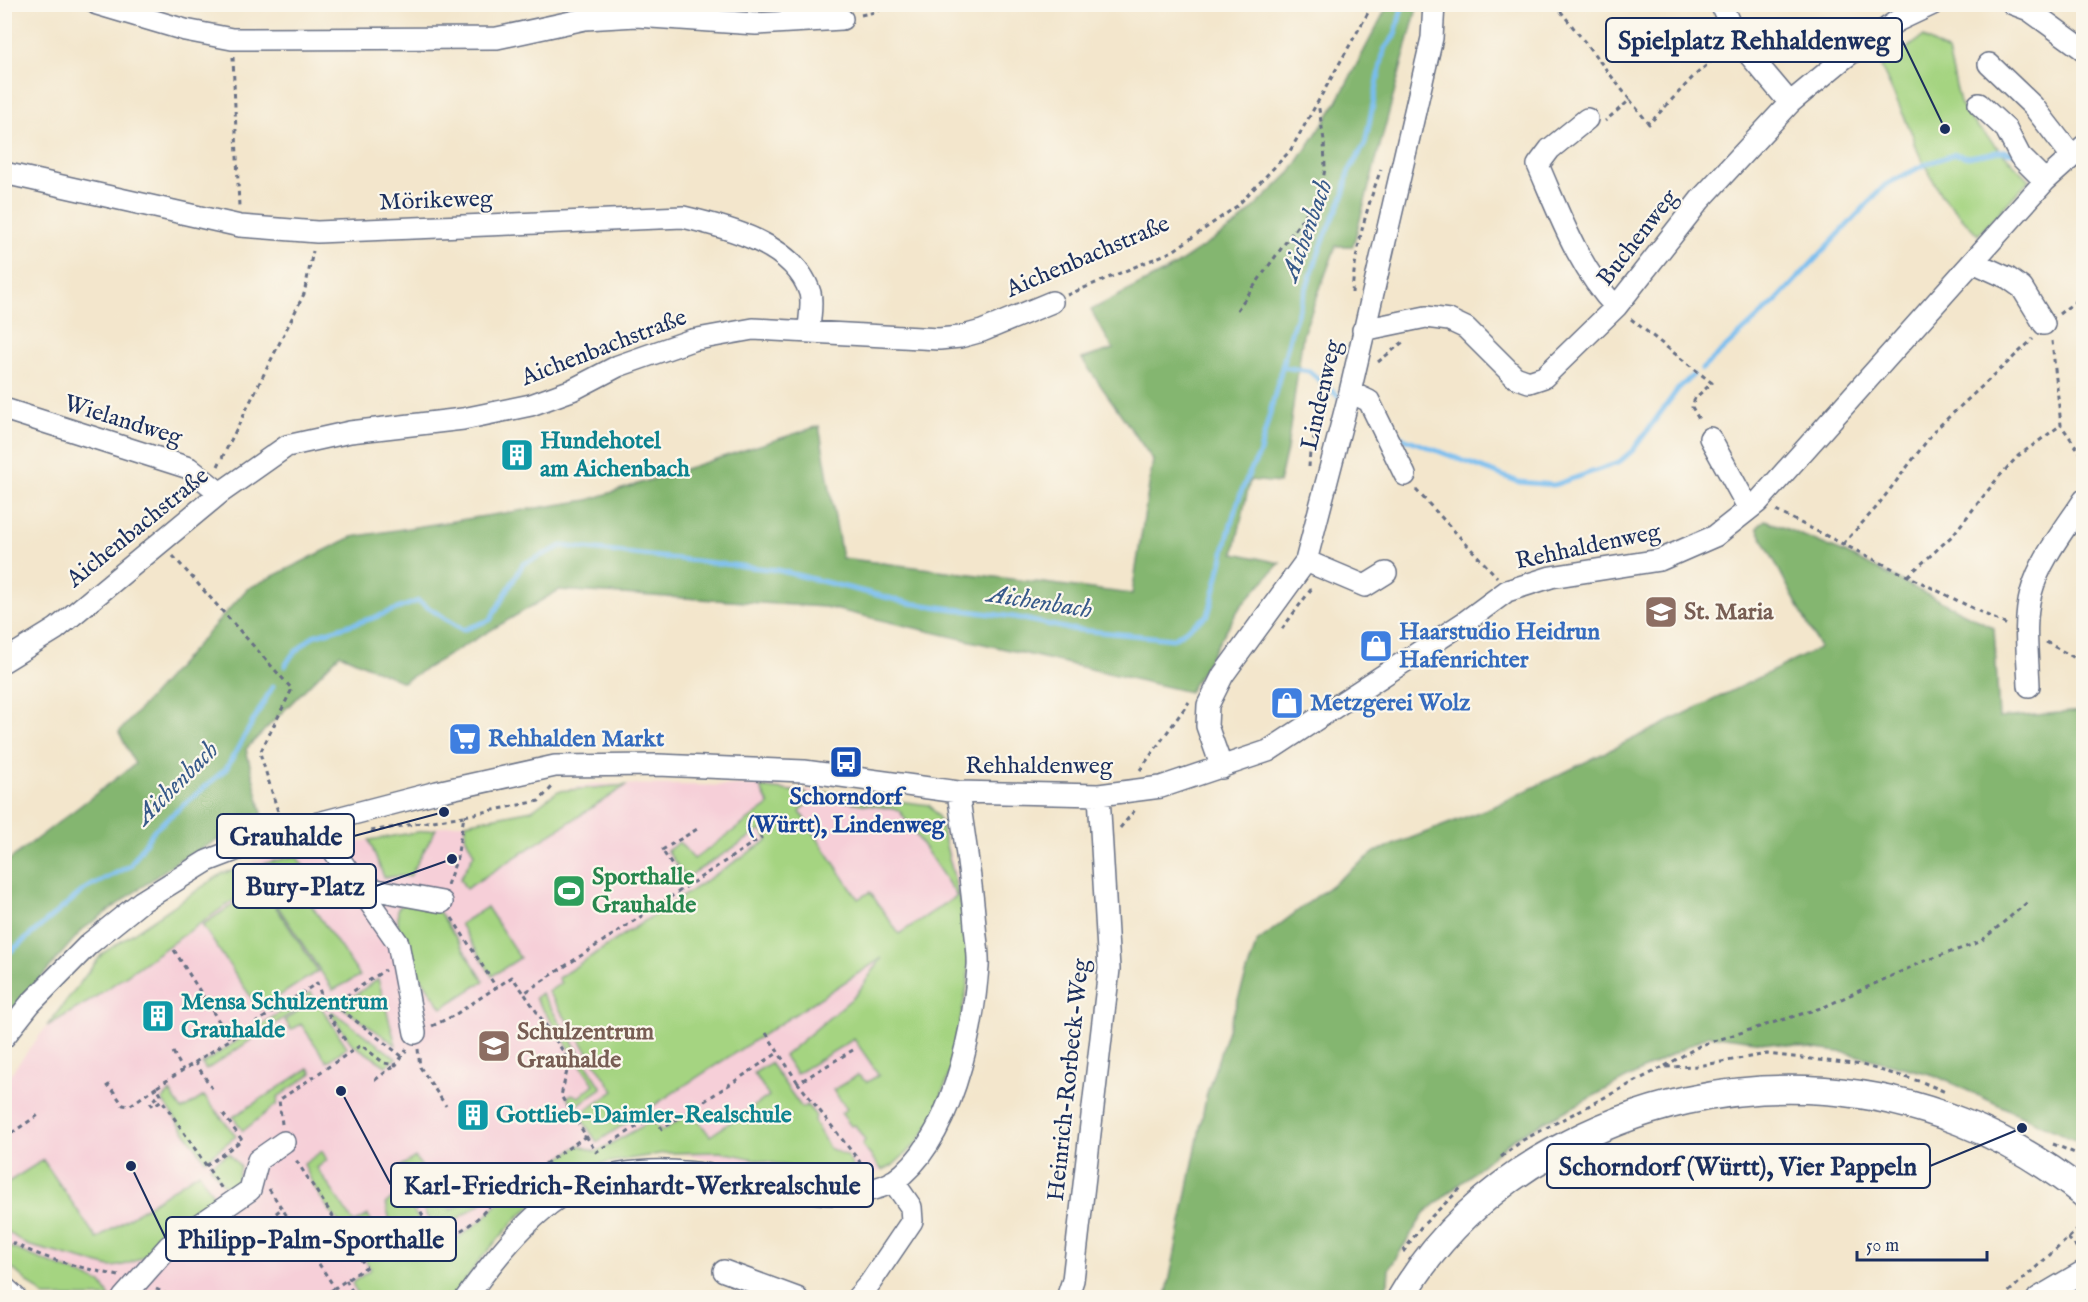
<svg xmlns="http://www.w3.org/2000/svg" width="2088" height="1302" font-family="'IM FELL English',serif">
<rect width="100%" height="100%" fill="#fbf7ec"/>
<filter id="ink" filterUnits="userSpaceOnUse"><feTurbulence type="fractalNoise" baseFrequency=".0167" numOctaves="2"/><feDisplacementMap in="SourceGraphic" scale="12" xChannelSelector="R" yChannelSelector="G"/><feConvolveMatrix kernelMatrix="1 2 1 2 8 2 1 2 1" color-interpolation-filters="sRGB"/></filter>
<filter id="wash" filterUnits="userSpaceOnUse"><feTurbulence type="fractalNoise" baseFrequency=".008" numOctaves="4" result="noise"/><feDisplacementMap in="SourceGraphic" scale="24" xChannelSelector="R" yChannelSelector="G"/><feGaussianBlur stdDeviation="1.35" result="paint"/><feColorMatrix in="noise" values="0 0 0 0 0 0 0 0 0 0 0 0 0 0 0 0 0 1.4 0 .05"/><feComposite in="paint" operator="in"/></filter>
<g filter="url(#wash)">
<rect width="100%" height="100%" fill="#f3e6cc"/>
<!-- built -->
<path fill="#f6cfd8" d="M592 784 768 786 929 805 939 818 966 903 967 1001 952 1065 892 1166 868 1176 835 1182 801 1179 676 1152 644 1154 599 1164 558 1185 517 1218 478 1262 453 1297H45L5 1262V1081L102 954 223 873 293 848 314 850 532 810 558 791Z"/>
<!-- green -->
<path fill="#a5d481" stroke="#608270" stroke-width="1.5" d="M1923 37 1948 52 1960 103 1971 120 2029 180 1978 235 1941 195 1914 144V138L1881 67Z
M627 785 466 889 460 879 474 854 465 836 466 823 532 810 558 791Z
M760 787 806 793 811 799 800 812 858 899 870 892 899 934 957 896 899 810 830 799 826 792 929 805 939 818 968 933V981L952 1065 935 1116 917 1143 892 1166 882 1170 862 1145 865 1140 855 1125 851 1126 841 1113 847 1109 833 1090 858 1075 867 1082 879 1075 854 1039 796 1074 784 1056 856 995 882 958 597 1142 579 1115 614 1091 548 992 561 983 558 978 768 840 761 830 686 878 667 851 679 842 694 859 769 805Z
M436 829 410 876 384 877 369 840Z
M296 856 321 889 307 899 360 976 333 990 261 881 88 1002 47 1026 102 954 223 873Z
M262 886 318 971 259 1009 202 925Z
M409 900 438 910 484 981 442 1008C422 978 394 946 398 908Z
M487 907 520 958 492 976 460 924Z
M378 979 396 1045 340 1006Z
M311 992 314 998 206 1070 202 1064Z
M541 993 602 1088 576 1106 567 1097 572 1094 579 1097 594 1084 535 998Z
M316 999 347 1047 327 1062 301 1024 291 1030 285 1020Z
M332 1011 396 1058 386 1066 352 1044 330 1013Z
M770 1063 802 1108 807 1105 816 1116 814 1121 829 1148 847 1156 855 1170 828 1175 722 1152 665 1153 599 1164 558 1185 517 1218 478 1262 453 1297H359L352 1283 371 1269 363 1257V1245L370 1239 381 1236 427 1257 451 1243 482 1220 504 1198 579 1145 596 1152 652 1121 662 1131 692 1112 710 1136 769 1096 754 1073Z
M309 1068 312 1073 278 1097 277 1104 243 1131 233 1117Z
M170 1092 182 1110 204 1096 236 1136 205 1160 162 1100Z
M322 1151 327 1160 317 1168 354 1223 368 1215 372 1222 358 1233 351 1234C331 1216 313 1189 304 1164Z
M228 1153 240 1166 237 1182 229 1188 223 1184 210 1166Z
M415 1157 451 1210 525 1162 531 1171 442 1229 435 1228 398 1168Z
M43 1160 97 1239 199 1172 215 1198C189 1222 147 1266 110 1267L27 1245 5 1230V1184Z
M402 1192 430 1238 410 1239 392 1231 386 1203Z
M5 1245 101 1283 110 1297H45L5 1262Z"/>
<!-- forest -->
<path fill="#84b66f" stroke="#507266" stroke-width="1.5" d="M1388 5H1411L1417 8 1353 246H1336L1303 334 1287 449 1279 483 1250 480 1234 553 1280 563 1240 607 1189 692 825 607 559 590 403 682 340 654 246 749 265 825 242 828 182 858 82 930 5 1019V863L135 764 119 732 247 589 352 537 588 500 819 426 842 558 1132 594 1153 460 1082 359 1113 349 1091 310 1173 267 1237 224 1291 172 1337 102Z
M1765 520 1845 553 1994 628 1999 718 2083 711V1144L1934 1075 1847 1053 1709 1035 1514 1138 1424 1214 1389 1269 1388 1283 1379 1297H1166L1207 1093 1257 942 1375 852 1497 805 1820 648 1757 528Z"/>
<g fill="none" stroke-linecap="round" stroke-linejoin="round">
<!-- stream -->
<path stroke="#78bdef" stroke-width="5" d="M1283 367 1309 371 1338 396
M1702 369 1776 301 1885 185 1926 164 1955 154 1968 157 2003 151 2012 153
M1396 435 1519 482 1554 485 1618 463 1633 450 1678 389 1693 375
M285 666 292 655 313 636 373 618 418 601 463 630 490 620 523 564 562 546 777 570 909 603 1014 617 1069 629 1173 639 1208 615C1224 562 1230 503 1259 455L1292 329 1323 241 1344 194 1348 173 1365 144 1384 50 1395 35 1403 4
M4 957 85 889 130 866 154 830 226 769 273 686"/>
</g>
</g>
<g filter="url(#ink)">
<g fill="none" stroke-linecap="round" stroke-linejoin="round">
<defs>
<path id="minor" d="M97 4 185 30 232 39 497 38 585 19 636 16 756 24 842 19
M1721 4 1736 39 1790 103
M2013 4 2029 10 2084 50
M1989 64 2033 106 2071 155
M1979 104 2006 129 2020 156 2045 181
M1587 119 1550 149 1538 165C1559 213 1579 269 1616 307
M4 173 240 226 317 232 683 217C726 227 795 244 810 293 813 304 809 320 809 331
M1973 262 2008 278 2022 288 2044 324
M1363 330 1426 317 1449 320 1466 328 1515 377 1529 382 1544 377 1616 307 1700 200 1790 103 1843 59 1897 21 1933 4
M1350 392 1369 401 1405 475
M4 409 189 468 220 493
M1710 438 1749 509
M1306 561 1365 586 1386 573
M4 661 56 629 220 493 287 446 350 432 463 419 531 405 572 390 618 366 692 340 753 329 939 339 960 337 982 331 1052 302
M2029 686C2028 656 2023 622 2031 593 2040 559 2065 529 2084 500
M1222 768 1207 726 1208 705 1223 675 1306 561 1350 392 1432 38 1434 4
M315 824 398 943 415 1033
M360 887 442 902
M4 1037 30 1004 89 944 141 902 207 861 280 833 437 792 555 766 658 765 804 771 958 792 1099 795 1161 787 1268 751 1465 622 1507 591 1551 577 1660 560 1715 536 1758 502 2045 181 2084 146
M724 1271 797 1298
M4 1287 16 1298
M123 1298 169 1246 250 1190 258 1160 284 1142
M466 1298C495 1258 536 1204 582 1185 648 1158 716 1176 783 1186 800 1189 820 1195 837 1194 853 1193 880 1190 894 1181 951 1141 973 1033 978 967 979 954 976 940 975 926 972 881 964 836 958 792
M857 1298 870 1283 912 1221 911 1207 893 1181
M1067 1298 1073 1280 1109 969 1099 795
M2038 1298 2084 1271"/>
<path id="major" d="M1401 1298C1437 1236 1491 1186 1553 1152 1723 1056 1931 1070 2084 1194"/>
</defs>
<!-- minor casing -->
<use href="#minor" stroke="#676f84" stroke-width="24"/>
<!-- major casing -->
<use href="#major" stroke="#676f84" stroke-width="30"/>
<!-- path -->
<path stroke="#676f84" stroke-width="3" stroke-dasharray="4.5 4.5" stroke-linecap="butt" d="M1555 4 1630 100 1605 121
M861 15 875 12 887 4
M233 57 239 207
M1630 100 1649 124 1693 77 1722 52
M1352 293C1355 249 1366 210 1381 169
M1067 295 1173 251 1237 206 1290 151 1373 4
M1237 310 1321 193 1325 168 1324 140 1318 103
M2059 314 2084 295
M1631 319 1712 383 1695 398 1692 407 1700 421
M2052 341 2061 425 2084 458
M1378 362 1403 342
M218 466 304 294 313 251
M1309 467 1310 451 1329 392
M1416 490 1497 577
M1776 511 2007 625
M1843 544 1875 509 1936 429 2033 339
M173 556 292 689 260 753 279 815
M1908 576 1952 536 1997 479 2018 456 2061 425
M1282 629 1312 588
M2046 642 2084 663
M1140 770 1189 702
M1120 828 1135 810
M371 831 464 816
M662 850 699 828
M664 853 686 887
M447 885 457 858 464 816 539 801 553 786
M452 918 496 987
M174 950 230 1039
M322 997 325 1009 347 1043
M334 1004 403 1057
M432 1026 453 1016 512 977 524 993
M766 1033 798 1083
M418 1049 420 1067 446 1106
M853 1050 798 1083 867 1171
M173 1052 183 1070
M195 1062 213 1090
M1665 1066 1701 1045 1824 1007 1922 962 1980 942 2029 901
M375 1080 395 1065
M106 1087 109 1085 123 1105 129 1106 157 1087 161 1094 150 1102 153 1106 162 1100 222 1189
M157 1087 317 983 322 997 334 1004 385 970
M282 1124 279 1100 361 1045 384 1063 396 1065 407 1049
M586 1136 596 1152 654 1116 662 1129 779 1052
M4 1138 40 1114
M2053 1144 2084 1157
M1501 1157 1523 1140 1663 1067 1698 1066 1767 1054 1862 1065 1922 1082 1948 1093
M206 1166 242 1140 221 1111
M410 1187 434 1241
M269 1189 335 1288 366 1267 294 1157
M269 1219 281 1209
M4 1238C40 1259 79 1267 119 1276
M2068 1238 2081 1252
M350 1243C359 1240 368 1235 377 1233 390 1231 400 1241 412 1243 444 1247 479 1223 495 1198L586 1136 561 1096 567 1071 565 1054 524 993 762 837
M1403 1252 1421 1227 1463 1186
M346 1280 356 1298
M156 1289 175 1298
M328 1298 326 1294 335 1288
M2002 1298 2084 1224"/>
<!-- minor -->
<use href="#minor" stroke="#fff" stroke-width="21"/>
<!-- major -->
<use href="#major" stroke="#fff" stroke-width="27"/>
</g>
</g>
<!-- icons -->
<defs>
<symbol id="building-square" viewBox="-11 -11 22 22"><rect x="-9" y="-9" width="18" height="18" rx="4" fill="#0f9aa8" stroke="#fbf7ec"/><path d="M-4-6H4V6H1V3H-1V6H-4ZM-2.5-4.3h1.7v1.8h-1.7ZM.8-4.3h1.7v1.8H.8ZM-2.5-1h1.7V.8h-1.7ZM.8-1h1.7V.8H.8Z" fill="#fff"/></symbol>
<symbol id="school-square" viewBox="-11 -11 22 22"><rect x="-9" y="-9" width="18" height="18" rx="4" fill="#8d6e63" stroke="#fbf7ec"/><path d="M0-5L7-2L0 1L-7-2ZM-4 1L0 2.5L4 1V4Q0 6-4 4Z" fill="#fff"/></symbol>
<symbol id="shop-square" viewBox="-11 -11 22 22"><rect x="-9" y="-9" width="18" height="18" rx="4" fill="#3f7fe0" stroke="#fbf7ec"/><path d="M-5-2.5h2.3a2.7 3.5 0 0 1 5.4 0H5L5.5 6h-11ZM-1.5-2.5h3a1.5 2.3 0 0 0-3 0Z" fill="#fff"/></symbol>
<symbol id="supermarket-square" viewBox="-11 -11 22 22"><rect x="-9" y="-9" width="18" height="18" rx="4" fill="#3f7fe0" stroke="#fbf7ec"/><path d="M-6-5.5h2.5l.6 2H6L4.5 2H-2.5L-4.4-4H-6ZM-1.5 3.2a1.3 1.3 0 1 0 .1 0ZM3 3.2a1.3 1.3 0 1 0 .1 0Z" fill="#fff"/></symbol>
<symbol id="bus-square" viewBox="-11 -11 22 22"><rect x="-9" y="-9" width="18" height="18" rx="4" fill="#1a4fb4" stroke="#fbf7ec"/><path d="M-5-6H5V4H4V6H2V4H-2V6H-4V4H-5ZM-3.5-4V0h7V-4ZM-3.5 1.2v1.5H-2V1.2ZM2 1.2v1.5H3.5V1.2Z" fill="#fff"/></symbol>
<symbol id="stadium-square" viewBox="-11 -11 22 22"><rect x="-9" y="-9" width="18" height="18" rx="4" fill="#2e9e5b" stroke="#fbf7ec"/><path d="M0-5a6.5 5 0 1 0 0 10a6.5 5 0 1 0 0-10ZM-3.5-1.8h7v3.6h-7Z" fill="#fff"/></symbol>
</defs>
<g fill-rule="evenodd">
<use href="#building-square" x="498" y="436" width="38" height="38"/>
<use href="#school-square" x="1642" y="593" width="38" height="38"/>
<use href="#shop-square" x="1357" y="627" width="38" height="38"/>
<use href="#shop-square" x="1268" y="684" width="38" height="38"/>
<use href="#supermarket-square" x="446" y="720" width="38" height="38"/>
<use href="#bus-square" x="827" y="743" width="38" height="38"/>
<use href="#stadium-square" x="550" y="872" width="38" height="38"/>
<use href="#building-square" x="139" y="997" width="38" height="38"/>
<use href="#school-square" x="475" y="1027" width="38" height="38"/>
<use href="#building-square" x="454" y="1096" width="38" height="38"/>
</g>
<g text-anchor="middle" dominant-baseline="central" stroke-width="4.5" stroke-linejoin="round" paint-order="stroke">
<!-- street labels -->
<g font-size="24" fill="#1b2f5e" stroke="#fbf7ec">
<text transform="translate(436 201) rotate(-2)">Mörikeweg</text>
<text transform="translate(1638 238) rotate(-52)">Buchenweg</text>
<text transform="translate(1088 257) rotate(-23)">Aichenbachstraße</text>
<text transform="translate(604 348) rotate(-21)">Aichenbachstraße</text>
<text transform="translate(1322 395) rotate(-77)">Lindenweg</text>
<text transform="translate(123 421) rotate(17)">Wielandweg</text>
<text transform="translate(138 528) rotate(-39)">Aichenbachstraße</text>
<text transform="translate(1588 547) rotate(-12)">Rehhaldenweg</text>
<text x="1039" y="766">Rehhaldenweg</text>
<text transform="translate(1069 1080) rotate(-84)">Heinrich-Rorbeck-Weg</text>
</g>
<!-- culture labels -->
<g font-size="24" font-weight="bold" fill="#0d838f" stroke="#fbf7ec" text-anchor="start">
<text x="540" y="441">Hundehotel<tspan x="540" dy="28">am Aichenbach</tspan></text>
<text x="181" y="1002">Mensa Schulzentrum<tspan x="181" dy="28">Grauhalde</tspan></text>
<text x="496" y="1115">Gottlieb-Daimler-Realschule</text>
</g>
<!-- education labels -->
<g font-size="24" font-weight="bold" fill="#785e54" stroke="#fbf7ec" text-anchor="start">
<text x="1684" y="612">St. Maria</text>
<text x="517" y="1032">Schulzentrum<tspan x="517" dy="28">Grauhalde</tspan></text>
</g>
<!-- shop labels -->
<g font-size="24" font-weight="bold" fill="#366cbe" stroke="#fbf7ec" text-anchor="start">
<text x="1399" y="632">Haarstudio Heidrun<tspan x="1399" dy="28">Hafenrichter</tspan></text>
<text x="1310" y="703">Metzgerei Wolz</text>
<text x="488" y="739">Rehhalden Markt</text>
</g>
<!-- transit labels -->
<g font-size="24" font-weight="bold" fill="#164399" stroke="#fbf7ec">
<text x="846" y="797">Schorndorf<tspan x="846" dy="28">(Württ), Lindenweg</tspan></text>
</g>
<!-- leisure labels -->
<g font-size="24" font-weight="bold" fill="#27864d" stroke="#fbf7ec" text-anchor="start">
<text x="592" y="877">Sporthalle<tspan x="592" dy="28">Grauhalde</tspan></text>
</g>
<!-- water labels -->
<g font-size="26" font-style="italic" fill="#375a8a" stroke="#fbf7ec">
<text transform="translate(1307 230) rotate(-70)">Aichenbach</text>
<text transform="translate(1040 602) rotate(9)">Aichenbach</text>
<text transform="translate(177 783) rotate(-45)">Aichenbach</text>
</g>
</g>
<!-- callouts -->
<path fill="none" stroke="#1b2f5e" stroke-width="2" d="M1945 129L1902 40M444 812L354 836M452 859L376 886M2022 1128L1930 1166M341 1091L391 1185M131 1166L166 1239"/>
<g fill="#1b2f5e" stroke="#fbf7ec" stroke-width="2">
<circle cx="1945" cy="129" r="6"/>
<circle cx="444" cy="812" r="6"/>
<circle cx="452" cy="859" r="6"/>
<circle cx="2022" cy="1128" r="6"/>
<circle cx="341" cy="1091" r="6"/>
<circle cx="131" cy="1166" r="6"/>
</g>
<g fill="#fbf7ec" stroke="#1b2f5e" stroke-width="2">
<rect x="1606" y="18" width="296" height="44" rx="6"/>
<rect x="217" y="814" width="137" height="44" rx="6"/>
<rect x="233" y="864" width="143" height="44" rx="6"/>
<rect x="1547" y="1144" width="383" height="44" rx="6"/>
<rect x="391" y="1163" width="482" height="44" rx="6"/>
<rect x="166" y="1217" width="290" height="44" rx="6"/>
</g>
<g font-size="26" text-anchor="middle" font-weight="bold" fill="#1b2f5e">
<text x="1754" y="49">Spielplatz Rehhaldenweg</text>
<text x="286" y="845">Grauhalde</text>
<text x="305" y="895">Bury-Platz</text>
<text x="1738" y="1175">Schorndorf (Württ), Vier Pappeln</text>
<text x="632" y="1194">Karl-Friedrich-Reinhardt-Werkrealschule</text>
<text x="311" y="1248">Philipp-Palm-Sporthalle</text>
</g>
<!-- margin -->
<rect width="2088" height="1302" fill="none" stroke="#fbf7ec" stroke-width="24"/>
<!-- scale -->
<path d="M1857 1251v9h130v-9" fill="none" stroke="#1b2f5e" stroke-width="3"/>
<text x="1866" y="1251" font-size="18" fill="#1b2f5e" stroke="#fbf7ec" stroke-width="4.5" paint-order="stroke">50 m</text>
</svg>
